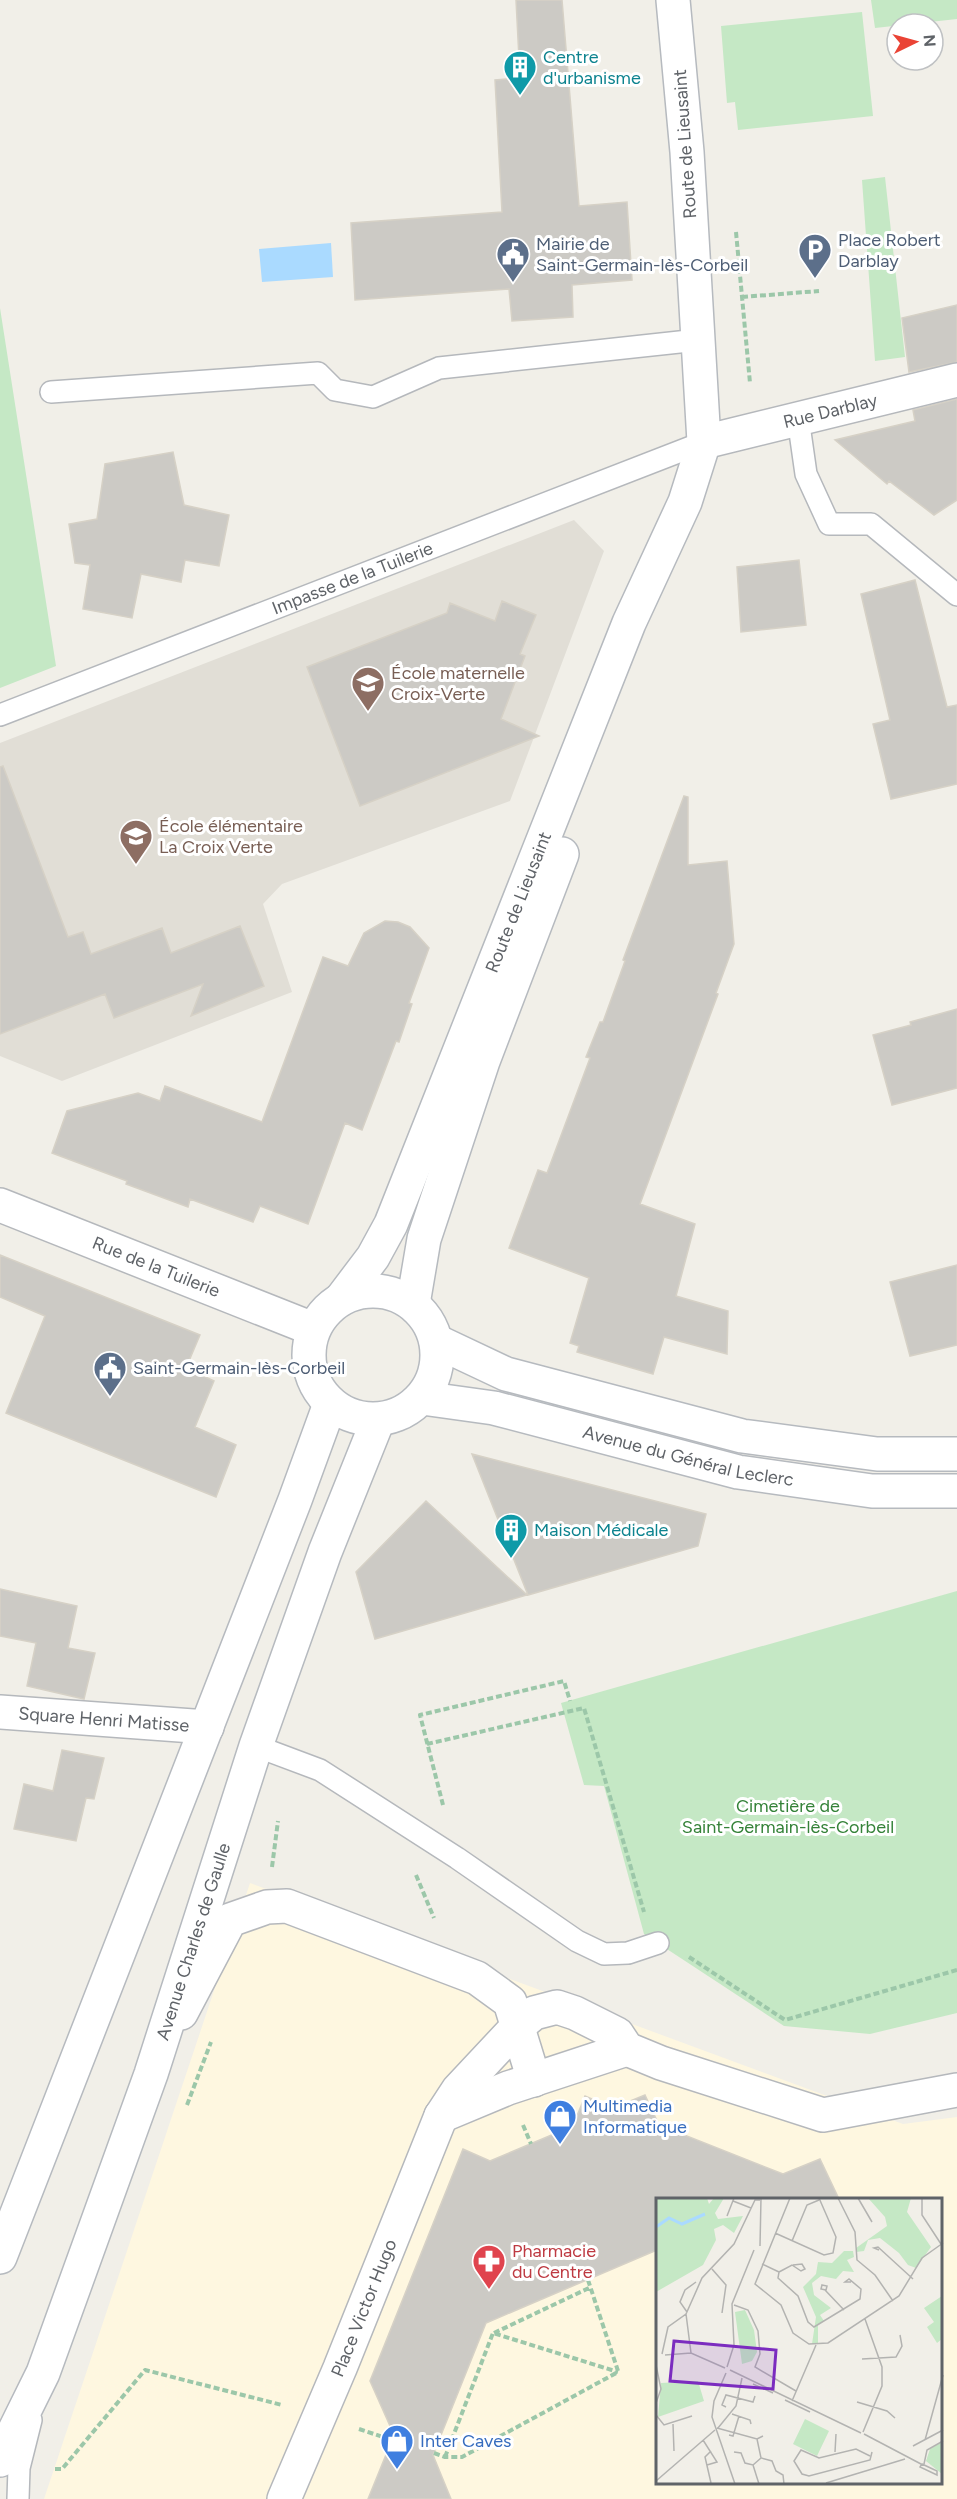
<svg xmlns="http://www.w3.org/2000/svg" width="957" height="2499" font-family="Figtree,sans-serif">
<rect width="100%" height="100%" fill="#f1efe8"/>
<!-- commercial -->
<path fill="#fef7e0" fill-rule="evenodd" d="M250 1883 903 2124 957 2117V2499H44ZM657 2199H940V2482H657Z"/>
<!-- education -->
<path fill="#e1ded6" d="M574 520 604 551 510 801 282 884 263 904 292 992 62 1081 0 1056V743Z"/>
<!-- green -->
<path fill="#c5e8c5" d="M871 0H957V19L875 28Z
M862 12 873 116 738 130 735 102 727 103 721 26Z
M885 177 905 357 875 361 862 180Z
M0 308 56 666 0 688Z
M957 1591V2013L870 2034 784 2026 644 1934 604 1786 584 1785 561 1703Z"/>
<!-- water -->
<path fill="#aadaff" d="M331 243 333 277 262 282 259 249Z"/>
<!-- building -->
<path fill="#cccac5" stroke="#d6d1c6" stroke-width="1.5" d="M516 0H562L579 206 627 202 632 280 572 285 573 317 512 321 509 289 355 300 351 223 502 212 495 80 520 78Z
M957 305V362L909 372 902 318Z
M957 399V500L934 515 889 481 887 484 835 440 915 421 913 410Z
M173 452 184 505 229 515 219 566 185 560 181 582 141 574 132 618 83 609 90 565 75 563 69 524 97 519 105 464Z
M799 560 806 625 741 632 737 567Z
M915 580 947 707 957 705V784L891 799 873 724 890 720 861 594Z
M502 601 536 615 520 654 525 656 501 719 539 736 360 806 307 667 447 613 450 603 495 621Z
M3 766 68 937 83 932 91 954 162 928 171 953 240 926 264 986 191 1016 203 984 114 1018 105 994 0 1034V767Z
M684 796 688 797V865L727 861 734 944 716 993 718 994 640 1204 695 1224 676 1296 728 1311 727 1354 664 1337 653 1374 577 1352 579 1346 570 1343 589 1278 509 1248 538 1170 547 1173 590 1058 586 1057 600 1022H603L625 961 623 960Z
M385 921 398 922 410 927 429 948 409 1003 412 1004 399 1042 396 1041 362 1130 345 1123 308 1224 260 1206 253 1222 190 1199 188 1207 126 1184 127 1181 52 1153 67 1111 138 1093 160 1101 165 1086 262 1122 323 957 348 966 364 933Z
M957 1009V1088L892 1105 873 1035 911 1025 910 1022Z
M0 1255 200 1335 186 1368 214 1381 195 1427 236 1445 216 1497 6 1413 45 1316 0 1297Z
M957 1265V1345L910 1356 890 1282Z
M472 1454 706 1514 698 1546 528 1595Z
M426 1501 527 1595 375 1639 356 1572Z
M0 1589 77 1606 68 1648 95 1653 84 1699 27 1686 36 1643 0 1636Z
M62 1750 104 1758 94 1799 86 1798 76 1841 14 1829 24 1784 53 1791Z
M645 2095 659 2125 783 2174 820 2159 839 2199H657V2250L486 2323 433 2455 451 2499H368L394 2435 370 2381 463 2149 490 2161 573 2126 585 2096 613 2108Z"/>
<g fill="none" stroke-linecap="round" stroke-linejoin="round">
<defs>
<g id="service">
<path d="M51 392 318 373 335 390 373 397 439 368 698 340"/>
<path d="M798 418 806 474 829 524H871L957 595"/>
<path id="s1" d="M0 715 704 442"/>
<path d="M256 1746 320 1770 457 1858 577 1941 604 1954 628 1953 658 1943"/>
<path d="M18 2499 19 2468 31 2420"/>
</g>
<g id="minor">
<path id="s2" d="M704 442 957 380"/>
<path id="s3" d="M0 1712 207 1727"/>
<path d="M181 2013 230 1920 267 1907 287 1906 477 1978 510 2002 534 2080"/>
<path d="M441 2116 508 2088 627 2049"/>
<path id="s4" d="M284 2499 340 2368 441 2116 458 2090 517 2027 534 2013 557 2007 575 2013 617 2034 627 2049 661 2063 823 2115 957 2090"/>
</g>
<g id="tertiary">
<path id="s5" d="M0 1205 313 1329"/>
</g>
<g id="secondary">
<circle cx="373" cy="1355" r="64"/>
<path id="s6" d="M342 1298 373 1257 391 1224 629 623 685 502 704 442 687 152 673 0"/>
<path d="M413 1304 424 1239 483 1061 562 854"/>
<path d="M436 1341 506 1374 742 1436 877 1454H957"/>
<path id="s7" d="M422 1398 494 1408 738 1472 872 1491H957"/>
<path d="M0 2257 295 1500 330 1404"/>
<path id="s8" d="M0 2460 43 2373 151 2074 256 1746 325 1552 378 1420"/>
</g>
</defs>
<!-- service casing -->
<use href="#service" stroke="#b5b8bc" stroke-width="24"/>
<!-- minor casing -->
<use href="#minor" stroke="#b5b8bc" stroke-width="36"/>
<!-- tertiary casing -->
<use href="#tertiary" stroke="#b5b8bc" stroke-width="36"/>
<!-- secondary casing -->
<use href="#secondary" stroke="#b6babf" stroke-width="36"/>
<!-- path -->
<path stroke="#9cc7a9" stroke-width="4" stroke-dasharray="6 3" stroke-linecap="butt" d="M736 232 750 383
M742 297 819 291
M427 1744 584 1708 644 1912
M443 1805 420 1715 564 1681 570 1701
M272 1867 278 1821
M416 1875 434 1918
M689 1957 785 2020 957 1970
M187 2105 211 2042
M523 2125 531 2144
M588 2280 618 2371
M494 2333 591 2287
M359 2429 392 2440
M434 2453 445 2457H462L618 2372
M445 2457 493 2333 618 2372
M55 2469H62L145 2370 282 2405"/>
<!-- service -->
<use href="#service" stroke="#fff" stroke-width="21"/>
<!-- minor -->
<use href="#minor" stroke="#fff" stroke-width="33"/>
<!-- tertiary -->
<use href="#tertiary" stroke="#fff" stroke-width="33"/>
<!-- secondary -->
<use href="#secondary" stroke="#fff" stroke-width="33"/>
</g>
<!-- icons -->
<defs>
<symbol id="building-pin" viewBox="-11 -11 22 30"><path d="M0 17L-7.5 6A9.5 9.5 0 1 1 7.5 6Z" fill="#0f9aa8" stroke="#fff"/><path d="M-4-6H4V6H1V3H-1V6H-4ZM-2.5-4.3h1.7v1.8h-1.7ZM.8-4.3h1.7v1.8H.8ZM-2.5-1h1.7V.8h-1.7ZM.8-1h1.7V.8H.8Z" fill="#fff"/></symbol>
<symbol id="parking-pin" viewBox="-11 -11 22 30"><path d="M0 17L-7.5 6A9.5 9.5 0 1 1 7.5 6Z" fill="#5c6f8a" stroke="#fff"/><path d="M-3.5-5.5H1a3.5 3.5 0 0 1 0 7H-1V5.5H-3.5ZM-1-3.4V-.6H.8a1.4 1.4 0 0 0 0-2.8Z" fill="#fff"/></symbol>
<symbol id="civic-pin" viewBox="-11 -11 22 30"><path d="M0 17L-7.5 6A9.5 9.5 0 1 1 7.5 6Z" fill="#5c6f8a" stroke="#fff"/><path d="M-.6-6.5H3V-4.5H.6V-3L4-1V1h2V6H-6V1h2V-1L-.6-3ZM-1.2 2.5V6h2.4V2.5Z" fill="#fff"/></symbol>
<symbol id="school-pin" viewBox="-11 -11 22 30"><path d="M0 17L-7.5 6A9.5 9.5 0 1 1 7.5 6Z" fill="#8d6e63" stroke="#fff"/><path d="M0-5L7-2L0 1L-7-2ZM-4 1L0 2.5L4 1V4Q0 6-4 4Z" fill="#fff"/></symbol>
<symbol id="shop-pin" viewBox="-11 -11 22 30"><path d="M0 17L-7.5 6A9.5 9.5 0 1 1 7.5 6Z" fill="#3f7fe0" stroke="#fff"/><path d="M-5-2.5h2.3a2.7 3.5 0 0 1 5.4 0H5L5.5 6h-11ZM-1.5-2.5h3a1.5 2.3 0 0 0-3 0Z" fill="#fff"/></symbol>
<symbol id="pharmacy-pin" viewBox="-11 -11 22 30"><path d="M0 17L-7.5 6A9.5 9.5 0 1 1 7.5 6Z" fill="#e0444e" stroke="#fff"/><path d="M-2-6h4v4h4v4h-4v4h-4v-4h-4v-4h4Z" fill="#fff"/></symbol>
</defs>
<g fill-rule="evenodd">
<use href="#building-pin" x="501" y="48" width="38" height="52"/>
<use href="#parking-pin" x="796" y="231" width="38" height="52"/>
<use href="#civic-pin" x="494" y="235" width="38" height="52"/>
<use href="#school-pin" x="349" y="664" width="38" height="52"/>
<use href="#school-pin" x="117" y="817" width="38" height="52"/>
<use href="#civic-pin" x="91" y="1349" width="38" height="52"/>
<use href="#building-pin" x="492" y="1511" width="38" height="52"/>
<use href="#shop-pin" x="541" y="2097" width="38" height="52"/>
<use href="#pharmacy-pin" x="470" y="2242" width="38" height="52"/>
<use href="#shop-pin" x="378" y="2422" width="38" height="52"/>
</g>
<g text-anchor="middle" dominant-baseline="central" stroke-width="6" stroke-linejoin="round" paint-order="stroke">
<!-- culture labels -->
<g font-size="18" fill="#0d838f" stroke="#fff" text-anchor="start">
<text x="543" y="57">Centre<tspan x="543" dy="21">d'urbanisme</tspan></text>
<text x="534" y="1530">Maison Médicale</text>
</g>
<!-- street labels -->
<g font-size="18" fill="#5f6368" stroke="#fff">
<text transform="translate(685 144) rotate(-94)">Route de Lieusaint</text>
<text stroke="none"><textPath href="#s2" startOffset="130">Rue Darblay</textPath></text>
<text stroke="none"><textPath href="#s1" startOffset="378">Impasse de la Tuilerie</textPath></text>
<text stroke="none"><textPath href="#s6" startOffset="435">Route de Lieusaint</textPath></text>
<text stroke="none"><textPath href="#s5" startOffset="168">Rue de la Tuilerie</textPath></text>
<text stroke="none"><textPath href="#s7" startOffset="273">Avenue du Général Leclerc</textPath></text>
<text stroke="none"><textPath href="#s3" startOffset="104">Square Henri Matisse</textPath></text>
<text stroke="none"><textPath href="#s8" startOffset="554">Avenue Charles de Gaulle</textPath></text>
<text stroke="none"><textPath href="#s4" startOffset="207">Place Victor Hugo</textPath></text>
</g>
<!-- service labels -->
<g font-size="18" fill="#4e5e75" stroke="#fff" text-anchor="start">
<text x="838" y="240">Place Robert<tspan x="838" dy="21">Darblay</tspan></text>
<text x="536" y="244">Mairie de<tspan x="536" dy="21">Saint-Germain-lès-Corbeil</tspan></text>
<text x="133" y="1368">Saint-Germain-lès-Corbeil</text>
</g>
<!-- education labels -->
<g font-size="18" fill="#785e54" stroke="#fff" text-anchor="start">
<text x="391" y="673">École maternelle<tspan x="391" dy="21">Croix-Verte</tspan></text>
<text x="159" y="826">École élémentaire<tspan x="159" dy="21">La Croix Verte</tspan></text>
</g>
<!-- park labels -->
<g font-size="18" fill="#348238" stroke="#fff">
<text x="788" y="1806">Cimetière de<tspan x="788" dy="21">Saint-Germain-lès-Corbeil</tspan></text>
</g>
<!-- shop labels -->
<g font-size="18" fill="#366cbe" stroke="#fff" text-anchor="start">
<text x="583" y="2106">Multimedia<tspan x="583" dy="21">Informatique</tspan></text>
<text x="420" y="2441">Inter Caves</text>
</g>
<!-- health labels -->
<g font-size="18" fill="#be3a42" stroke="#fff" text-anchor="start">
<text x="512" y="2251">Pharmacie<tspan x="512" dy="21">du Centre</tspan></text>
</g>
</g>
<!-- overview -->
<g transform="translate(656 2198)">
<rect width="286" height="286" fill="#f1efe8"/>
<path d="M0 0H51L53 6 58 0H68L59 15 62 21 87 18 78 35 67 27 58 31 60 42 47 67 0 94ZM212 0H255L251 14 275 49 260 70 252 67 243 55 224 40 212 42 208 53 200 54V50L231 28 229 19ZM188 53H197L198 59 191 62 198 74 187 73 180 81 165 78 156 85 158 97 175 110 164 117 168 123 162 127V146H156L160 119 147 89 160 76 162 64 176 65ZM286 98V141L281 145 271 129 278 124 268 110ZM89 112 98 132 101 154 96 163 86 166 79 114ZM42 183 48 203 2 219 5 185ZM149 221 173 233 161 258 137 246ZM286 244V276L270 263 274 251Z" fill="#c5e8c5"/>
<path fill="none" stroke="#aadaff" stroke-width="3" d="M0 29 13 20 26 26 49 16"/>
<path fill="none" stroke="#b3b3b1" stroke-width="1.5" d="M134 0 99 86 125 107 137 135 153 146 172 145 243 98 266 60 287 45M182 0 199 34 201 62 219 77 237 103M202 0 216 24M266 0V17L285 46M77 3 95 10M71 18 78 0M119 35 168 57 177 55 180 39 163 0M136 43 151 7 163 2M104 48 105 0M223 52 218 50 222 49 257 81M106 66 123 74 122 80 142 98 152 124 158 129 204 101 205 91 193 81 189 84H195M56 71 70 87 66 115M123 74 136 67 145 73 149 71 146 66 137 67M166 87 171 88 170 92 165 91ZM169 92 188 112M78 107 92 112 102 133 104 156 99 169 140 193M31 114 24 104 29 92 40 84M30 116 35 155M6 156 12 129 30 116 46 80 78 46 99 2H104M9 157 35 155 69 170M206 161 240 159 246 148 244 137M71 169 78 147 76 106 98 52M74 172 205 235M70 175 58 203 56 219 79 286M97 186 117 195M129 202 154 214M136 203 160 147M201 204 231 213 239 220M0 205 5 191 0 167M70 209 66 207 70 197 97 204 99 198M76 216 94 222 95 226M0 217 8 227 36 218M0 225V272M17 226 18 253M61 230 101 241 107 238M62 230 80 208 86 180M207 234 226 188V169L209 121M208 236 265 266M73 237 77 238 83 218M101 241 105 260 116 263 120 273 127 277 128 286M47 242 61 264 51 267M269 242 287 177M257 248 287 232M55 253 49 259 55 285M78 254 85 255 89 265 97 267 105 260M179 254 180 236M214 258 200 251 163 260 145 252 138 263 146 276 153 278 214 262 216 254M266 266 281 273V277L264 269ZM268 266 271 252 287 243M97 267 103 286M0 283 59 232M170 285 249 261"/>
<path fill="#7b2cbf" fill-opacity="0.15" stroke="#7b2cbf" stroke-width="3" d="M18 143 120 152 117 191 14 183Z"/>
<rect width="286" height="286" fill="none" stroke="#5f6368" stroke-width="3"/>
</g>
<!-- north arrow -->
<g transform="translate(915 42) rotate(85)"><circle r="28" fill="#ffffff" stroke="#bfc1c3" stroke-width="1.5"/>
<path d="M0-4.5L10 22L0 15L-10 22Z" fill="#ea4335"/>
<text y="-9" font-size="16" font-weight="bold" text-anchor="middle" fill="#5f6368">N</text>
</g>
</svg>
